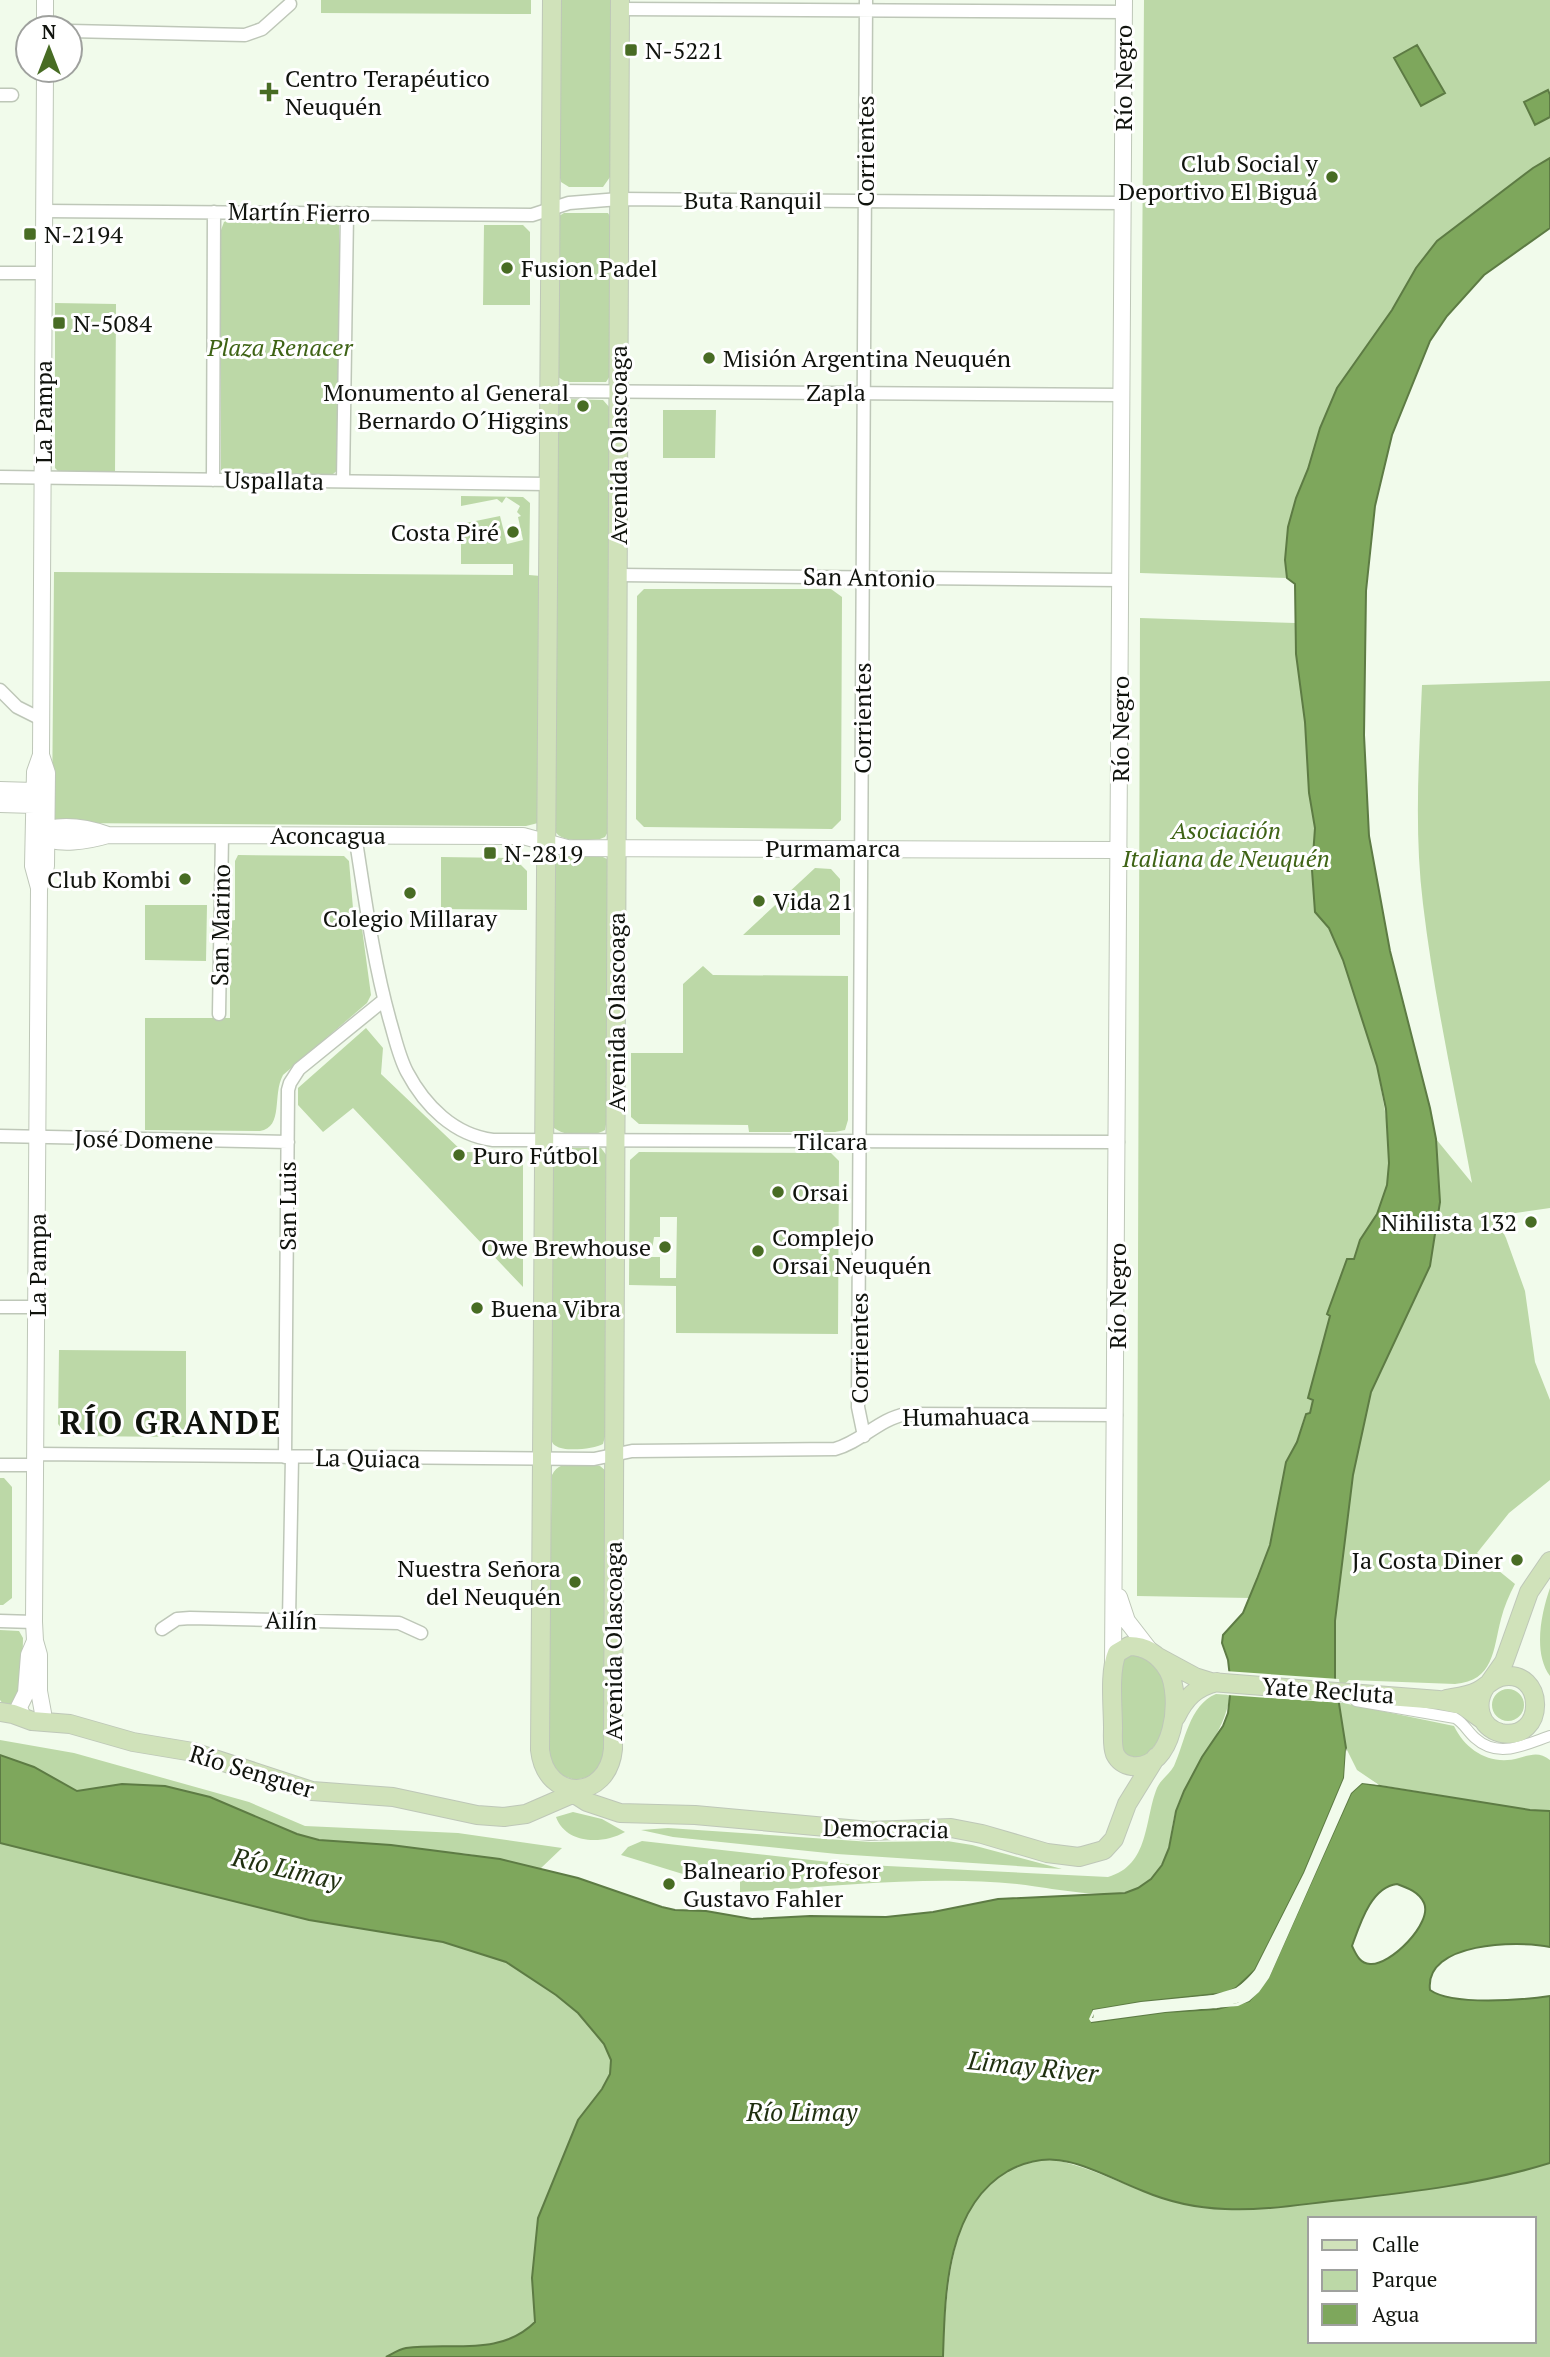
<svg xmlns="http://www.w3.org/2000/svg" width="1550" height="2357" font-family="'PT Serif',serif">
<rect width="100%" height="100%" fill="#f1fbeb"/>
<!-- green -->
<path fill="#bcd8a7" fill-rule="evenodd" d="M321 0H531V14L321 13Z
M559 0H611L610 177 603 187H569L561 182 560 178Z
M1144 0H1550V158L1533 168 1437 241 1416 268 1392 310 1337 388 1320 428 1308 469 1296 498 1288 527 1285 560 1287 578 1140 573Z
M564 213H608L611 218 610 376 606 382H566L558 377 559 216Z
M231 219H331L339 224V464L338 470 333 474H225L221 470V230L224 222Z
M484 225H523L530 232V305H483Z
M55 303 116 304 115 474 60 473 55 468Z
M565 399 603 400 610 408 609 830 605 837 600 839C586 840 562 844 554 830L558 410 560 401Z
M663 410H716L715 458H663Z
M461 496 523 497 530 503 529 575 541 576 538 823 526 826 65 823 55 820 52 811 54 572 513 575V564H461V524L500 516 507 544 523 540 518 517 521 516 517 512 520 506 506 497 502 503 497 499 461 506Z
M644 589H831L842 597 841 820 832 829 644 827 636 819 637 596Z
M1140 618 1295 623 1296 654 1305 722 1309 793 1315 828 1313 858 1315 912 1329 928 1343 960 1377 1066 1386 1117 1389 1163 1386 1193 1377 1214 1360 1240 1354 1259 1327 1314 1330 1316 1308 1398 1313 1399 1310 1413 1305 1414 1297 1442 1286 1462 1270 1545 1250 1598 1137 1596Z
M1550 681V1208L1495 1216 1506 1238 1525 1291 1535 1362 1550 1400V1480L1509 1513 1477 1553 1515 1584C1509 1595 1504 1607 1501 1619 1493 1650 1494 1681 1455 1684L1349 1680 1337 1691 1348 1704 1454 1726C1466 1751 1491 1766 1519 1758 1530 1755 1539 1751 1550 1760V1811L1530 1810 1379 1785 1357 1770 1346 1748 1335 1678V1621L1338 1587 1353 1475 1371 1392 1430 1266 1440 1202 1436 1139 1472 1183C1455 1090 1434 997 1423 904 1414 831 1419 758 1422 685Z
M238 855 344 856 349 861 354 920 361 921 371 995 367 1003 283 1075C272 1095 284 1127 260 1131L145 1130V1018H230V921L235 920V861Z
M561 855 601 856 609 860 607 1119 605 1130C592 1138 562 1137 552 1126L554 863 556 858Z
M441 857 514 858 527 871V910L441 909Z
M815 868 831 869 840 879V935H743Z
M145 905H207L206 961 145 960Z
M703 966 713 975 848 976V1120L845 1130 835 1132H749L748 1125 639 1124 631 1117V1053H683V984Z
M366 1028 383 1048 381 1074 463 1152 518 1153 523 1158V1287L353 1108 323 1132 298 1105V1088Z
M557 1148H601L607 1156 606 1433 603 1444C595 1449 564 1452 556 1446 551 1443 552 1441 551 1436L552 1152Z
M639 1152 831 1153 839 1161 838 1334 676 1333V1286L629 1285 630 1160ZM660 1217H677L676 1278H660V1257H651L654 1237H660Z
M59 1350 186 1351V1437L68 1436 58 1424Z
M591 1464 600 1466 606 1471V1758L592 1776 575 1780 558 1774 546 1754 552 1475C559 1460 577 1464 591 1464Z
M0 1478H4L12 1487V1598L3 1605H0Z
M1550 1588V1676C1533 1653 1541 1614 1550 1588Z
M0 1630 19 1631 23 1638 22 1686 12 1706 6 1708 0 1700Z
M1131 1655C1163 1656 1171 1696 1166 1721 1163 1735 1155 1745 1147 1756L1131 1760 1119 1746 1121 1660Z
M1492 1705a16 16 0 1 1 32 0a16 16 0 1 1-32 0Z
M1216 1694 1230 1695C1224 1738 1190 1768 1176 1810 1170 1828 1172 1849 1161 1866 1156 1875 1147 1884 1138 1888 1113 1902 1047 1887 1017 1884 926 1875 832 1887 740 1892V1875H686L621 1855 628 1847 642 1841 847 1864 1108 1877C1150 1865 1144 1820 1157 1788 1161 1779 1169 1775 1174 1766 1185 1742 1189 1705 1216 1694Z
M0 1740 74 1753 249 1802 305 1826 458 1833 562 1848 540 1869 469 1854 319 1840 297 1834 210 1797 165 1786 122 1784 77 1791 34 1767 0 1755Z
M573 1812 602 1819 625 1832C602 1845 566 1844 556 1817Z
M668 1828 871 1842 947 1841 972 1845 1062 1869 837 1854 673 1837 641 1830Z
M0 1843 309 1920 443 1942 506 1962 556 1995 578 2013 604 2044 611 2060 610 2073 602 2089 578 2120 538 2217 532 2278 535 2322C500 2357 451 2342 406 2348 399 2349 392 2354 386 2357H0Z
M1044 2158C1079 2163 1109 2178 1142 2191 1170 2202 1199 2207 1228 2209 1336 2199 1446 2195 1550 2163V2357H943C945 2310 949 2220 986 2187 1003 2171 1022 2163 1044 2158ZM1310 2219H1534V2341H1310Z"/>
<!-- water -->
<path fill="#7ea75c" stroke="#5d7b44" stroke-width="2" fill-rule="evenodd" d="M1417 45 1445 93 1421 106 1394 58Z
M1548 90 1550 95V117L1535 125 1524 102Z
M1550 158V228L1484 275 1447 316 1430 341 1392 435 1375 506 1366 591 1364 735 1369 836 1390 951 1430 1108 1436 1139 1440 1202 1430 1266 1371 1392 1353 1475 1335 1621V1678L1346 1748 1344 1778 1304 1873 1255 1970 1236 1988 1226 1993 1141 2002 1093 2010 1092 2022 1165 2012 1217 2009 1249 2001 1268 1978 1351 1793 1362 1783 1530 1810 1550 1811V1947C1518 1940 1424 1942 1430 1990 1452 2006 1523 2000 1550 1996V2163C1482 2184 1412 2192 1342 2200 1303 2204 1264 2211 1225 2209 1197 2208 1169 2202 1143 2191 1119 2182 1095 2168 1069 2162 1047 2156 1028 2160 1008 2171 946 2207 945 2294 943 2357H386C392 2354 399 2349 406 2348 451 2342 500 2357 535 2322L532 2278 538 2218 578 2120 602 2089 610 2074 611 2060 604 2044 578 2013 556 1995 506 1962 443 1942 309 1920 0 1843V1755L34 1767 77 1791 122 1784 165 1786 210 1797 297 1834 319 1840 391 1845 500 1859 578 1878 662 1907 675 1910 706 1911 752 1919 810 1916 886 1917 933 1912 998 1899 1125 1893 1138 1888 1151 1879 1162 1865 1169 1848 1176 1811 1184 1791 1202 1757 1223 1726 1228 1713 1231 1686 1228 1660 1222 1643 1223 1635 1243 1613 1257 1579 1270 1545 1286 1462 1297 1442 1306 1414 1310 1413 1313 1400 1308 1398 1330 1316 1327 1314 1347 1259H1354L1360 1240 1377 1214 1387 1185 1389 1163 1386 1109 1377 1066 1343 960 1329 928 1315 912 1312 870 1315 828 1309 793 1305 722 1296 654 1295 584 1287 578 1285 560 1288 527 1296 498 1308 469 1320 428 1337 388 1392 310 1416 268 1437 241 1533 168ZM1397 1884C1408 1888 1419 1892 1424 1903 1433 1923 1390 1966 1370 1964 1359 1963 1356 1954 1352 1946 1360 1924 1371 1887 1397 1884Z"/>
<!-- pier -->
<path fill="#f1fbeb" d="M1225 1671 1339 1679 1342 1703 1227 1695Z
M1346 1748 1350 1762 1347 1779 1307 1875 1258 1971 1249 1983 1226 1996 1141 2005 1094 2014 1092 2018 1165 2008 1216 2006 1237 2003 1247 1998 1265 1976 1348 1791 1353 1784 1361 1779H1369L1379 1785 1362 1783 1351 1793 1269 1978 1259 1992 1249 2001 1238 2006 1165 2012 1091 2022 1089 2019 1093 2010 1141 2002 1213 1995 1236 1988 1246 1981 1255 1970 1304 1873 1344 1778Z"/>
<g fill="none" stroke-linecap="round" stroke-linejoin="round">
<defs>
<path id="pedestrian" d="M1356 1701 1455 1718C1464 1723 1467 1731 1475 1738 1498 1759 1524 1745 1550 1736"/>
<path id="minor" d="M620 9 1124 12
M70 31 245 35 262 29 290 4
M0 95H12
M44 211 532 215 569 203 619 199 1123 203
M0 273H43
M549 391 1122 395
M0 477 549 484
M213 480 214 212
M343 481 347 213
M618 575 1121 580
M0 690 17 707 41 719
M355 835C365 898 373 960 390 1021 395 1038 399 1057 407 1072 425 1106 454 1135 493 1140L1118 1142
M219 1014 222 835
M0 1136 288 1142
M0 1307H37
M864 1436 858 1407 866 0
M36 1454 594 1459 632 1451 835 1449C861 1442 879 1419 906 1414L1116 1415
M285 1457 288 1090 290 1083 299 1069 384 1000
M0 1465H36
M289 1620 292 1457
M0 1621 34 1622
M162 1629 177 1619 190 1618 399 1623 421 1633"/>
<path id="tertiary" d="M45 28V0
M0 790 34 791 42 795
M0 804 34 805 42 801
M34 834C57 823 85 827 108 835L523 836 567 848 1119 850
M39 836C58 846 88 841 108 835
M39 888 33 866 35 772 41 755 45 70
M1119 1597 1127 1621 1151 1652
M1113 1665 1124 0
M23 1718 19 1707 26 1693 29 1655 35 1641
M36 1722 40 1721 43 1713 39 1691V1655L35 1641 34 1622 39 888 46 866 47 773 41 755"/>
<path id="secondary" d="M552 0 540 1750C546 1803 608 1801 613 1749L620 0
M1129 1646C1146 1646 1159 1655 1168 1670 1183 1697 1174 1771 1132 1766 1125 1765 1119 1762 1115 1754 1112 1746 1113 1736 1113 1728 1113 1707 1109 1671 1117 1653Z
M1158 1657 1195 1677 1211 1682 1439 1700 1462 1705 1483 1720
M1490 1682 1504 1662 1529 1592 1550 1561
M1446 1699C1457 1697 1468 1696 1478 1691 1486 1687 1491 1680 1501 1677 1546 1667 1547 1742 1501 1733 1479 1728 1474 1703 1486 1686
M0 1712 13 1714 32 1721 70 1724 133 1742 193 1752 312 1791 393 1797 477 1815 504 1817 526 1814 579 1791
M1176 1717C1185 1698 1196 1687 1217 1682
M565 1788 587 1802 620 1813 695 1815 870 1831 951 1828 982 1834 1047 1853 1079 1857 1104 1850 1114 1839 1127 1804 1156 1757"/>
</defs>
<!-- pedestrian casing -->
<use href="#pedestrian" stroke="#bec7b8" stroke-width="12"/>
<!-- minor casing -->
<use href="#minor" stroke="#bec7b8" stroke-width="15"/>
<!-- tertiary casing -->
<use href="#tertiary" stroke="#bec7b8" stroke-width="18"/>
<!-- secondary casing -->
<use href="#secondary" stroke="#bec7b8" stroke-width="20"/>
<!-- pedestrian -->
<use href="#pedestrian" stroke="#fff" stroke-width="10"/>
<!-- minor -->
<use href="#minor" stroke="#fff" stroke-width="12"/>
<!-- tertiary -->
<use href="#tertiary" stroke="#fff" stroke-width="16"/>
<!-- secondary -->
<use href="#secondary" stroke="#d0e2ba" stroke-width="18"/>
</g>
<!-- markers -->
<g fill="#486c24" stroke="#fff" stroke-width="2.5">
<rect x="624" y="43" width="14" height="14" rx="3.5"/>
<path d="M265.5 81.5h7v7h7v7h-7v7h-7v-7h-7v-7h7z"/>
<circle cx="1332" cy="177" r="7"/>
<rect x="23" y="227" width="14" height="14" rx="3.5"/>
<circle cx="507" cy="268" r="7"/>
<rect x="52" y="316" width="14" height="14" rx="3.5"/>
<circle cx="709" cy="358" r="7"/>
<circle cx="583" cy="406" r="7"/>
<circle cx="513" cy="532" r="7"/>
<rect x="483" y="846" width="14" height="14" rx="3.5"/>
<circle cx="185" cy="879" r="7"/>
<circle cx="410" cy="893" r="7"/>
<circle cx="759" cy="901" r="7"/>
<circle cx="459" cy="1155" r="7"/>
<circle cx="778" cy="1192" r="7"/>
<circle cx="1531" cy="1222" r="7"/>
<circle cx="665" cy="1247" r="7"/>
<circle cx="758" cy="1251" r="7"/>
<circle cx="477" cy="1308" r="7"/>
<circle cx="1517" cy="1560" r="7"/>
<circle cx="575" cy="1582" r="7"/>
<circle cx="669" cy="1884" r="7"/>
</g>
<g text-anchor="middle" dominant-baseline="central" stroke-width="6" stroke-linejoin="round" paint-order="stroke">
<!-- poi labels -->
<g font-size="24" fill="#10130d" stroke="#fff" text-anchor="start">
<text x="645" y="50">N-5221</text>
<text x="285" y="78">Centro Terapéutico<tspan x="285" dy="28">Neuquén</tspan></text>
<text x="1318" y="163" text-anchor="end">Club Social y<tspan x="1318" dy="28">Deportivo El Biguá</tspan></text>
<text x="44" y="234">N-2194</text>
<text x="521" y="268">Fusion Padel</text>
<text x="73" y="323">N-5084</text>
<text x="723" y="358">Misión Argentina Neuquén</text>
<text x="569" y="392" text-anchor="end">Monumento al General<tspan x="569" dy="28">Bernardo O´Higgins</tspan></text>
<text x="499" y="532" text-anchor="end">Costa Piré</text>
<text x="504" y="853">N-2819</text>
<text x="171" y="879" text-anchor="end">Club Kombi</text>
<text x="773" y="901">Vida 21</text>
<text x="410" y="918" text-anchor="middle">Colegio Millaray</text>
<text x="473" y="1155">Puro Fútbol</text>
<text x="792" y="1192">Orsai</text>
<text x="1517" y="1222" text-anchor="end">Nihilista 132</text>
<text x="772" y="1237">Complejo<tspan x="772" dy="28">Orsai Neuquén</tspan></text>
<text x="651" y="1247" text-anchor="end">Owe Brewhouse</text>
<text x="491" y="1308">Buena Vibra</text>
<text x="1503" y="1560" text-anchor="end">Ja Costa Diner</text>
<text x="561" y="1568" text-anchor="end">Nuestra Señora<tspan x="561" dy="28">del Neuquén</tspan></text>
<text x="683" y="1870">Balneario Profesor<tspan x="683" dy="28">Gustavo Fahler</tspan></text>
</g>
<!-- street labels -->
<g font-size="24" fill="#10130d" stroke="#fff">
<text transform="translate(1123 78) rotate(-90)">Río Negro</text>
<text transform="translate(865 151) rotate(-90)">Corrientes</text>
<text x="753" y="200">Buta Ranquil</text>
<text transform="translate(299 212) rotate(1)">Martín Fierro</text>
<text x="836" y="392">Zapla</text>
<text transform="translate(43 412) rotate(-90)">La Pampa</text>
<text transform="translate(618 445) rotate(-90)">Avenida Olascoaga</text>
<text transform="translate(274 480) rotate(1)">Uspallata</text>
<text transform="translate(869 577) rotate(1)">San Antonio</text>
<text transform="translate(862 718) rotate(-90)">Corrientes</text>
<text transform="translate(1120 729) rotate(-90)">Río Negro</text>
<text x="328" y="835">Aconcagua</text>
<text x="833" y="848">Purmamarca</text>
<text transform="translate(220 925) rotate(-89)">San Marino</text>
<text transform="translate(616 1012) rotate(-90)">Avenida Olascoaga</text>
<text transform="translate(144 1139) rotate(1)">José Domene</text>
<text x="831" y="1141">Tilcara</text>
<text transform="translate(287 1206) rotate(-90)">San Luis</text>
<text transform="translate(37 1265) rotate(-90)">La Pampa</text>
<text transform="translate(1117 1296) rotate(-90)">Río Negro</text>
<text transform="translate(859 1348) rotate(-90)">Corrientes</text>
<text transform="translate(966 1416) rotate(-1)">Humahuaca</text>
<text transform="translate(368 1458) rotate(1)">La Quiaca</text>
<text transform="translate(291 1620) rotate(1)">Ailín</text>
<text transform="translate(613 1641) rotate(-90)">Avenida Olascoaga</text>
<text transform="translate(1328 1690) rotate(4)">Yate Recluta</text>
<text transform="translate(252 1771) rotate(17)">Río Senguer</text>
<text transform="translate(886 1828) rotate(1)">Democracia</text>
</g>
<!-- park labels -->
<g font-size="24" font-style="italic" fill="#3e6315" stroke="#fff">
<text x="280" y="347">Plaza Renacer</text>
<text x="1226" y="830">Asociación<tspan x="1226" dy="28">Italiana de Neuquén</tspan></text>
</g>
<!-- water labels -->
<g font-size="26" font-style="italic" fill="#1f2f0f" stroke="#fff">
<text transform="translate(287 1868) rotate(13)">Río Limay</text>
<text transform="translate(1033 2066) rotate(6)">Limay River</text>
<text x="802" y="2111">Río Limay</text>
</g>
<!-- district labels -->
<g font-size="32" font-weight="bold" letter-spacing="2" fill="#10130d" stroke="#fff">
<text x="171" y="1422">RÍO GRANDE</text>
</g>
</g>
<!-- legend -->
<rect x="1308" y="2217" width="228" height="126" fill="#ffffff" stroke="#9fa19e" stroke-width="2"/>
<rect x="1322" y="2240" width="35" height="10" fill="#d0e2ba" stroke="#9fa19e" stroke-width="2"/>
<text x="1372" y="2252" font-size="21" fill="#10130d">Calle</text>
<rect x="1322" y="2270" width="35" height="21" fill="#bcd8a7" stroke="#9fa19e" stroke-width="2"/>
<text x="1372" y="2287" font-size="21" fill="#10130d">Parque</text>
<rect x="1322" y="2304" width="35" height="21" fill="#7ea75c" stroke="#9fa19e" stroke-width="2"/>
<text x="1372" y="2322" font-size="21" fill="#10130d">Agua</text>
<!-- north arrow -->
<g transform="translate(49 49)"><circle r="33" fill="#ffffff" stroke="#9fa19e" stroke-width="2"/>
<path d="M0-5L12 26L0 18L-12 26Z" fill="#486c24"/>
<text y="-10" font-size="19" font-weight="bold" text-anchor="middle" fill="#10130d">N</text>
</g>
</svg>
